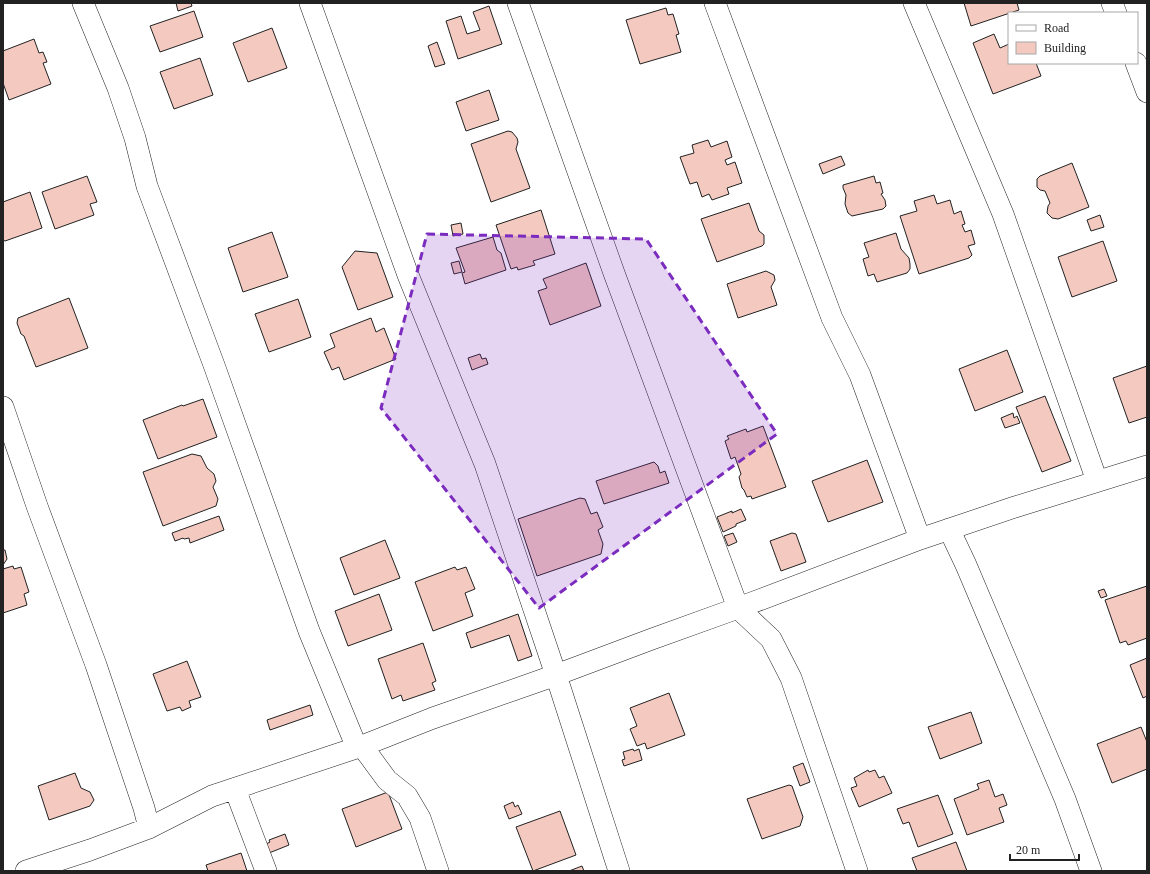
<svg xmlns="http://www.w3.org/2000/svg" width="1150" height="874" font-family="'Times New Roman',serif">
<rect width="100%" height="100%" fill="#fff"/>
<!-- building -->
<path fill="#f3c9c0" stroke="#222" d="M176 3H191L192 6 178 11Z
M964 3H1017L1019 10 971 26Z
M489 6 502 44 458 59 446 21 461 16 467 34 480 30 473 12Z
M666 8 668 15 673 14 679 34 676 35 681 52 640 64 626 20Z
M194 11 203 37 160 52 150 26Z
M272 28 287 68 248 82 233 43Z
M994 34 1000 48 1009 44V63H1036L1041 76 993 94 973 43Z
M34 39 39 53 43 52 47 62 43 63 51 84 9 100 3 83V51Z
M437 42 445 64 435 67 428 46Z
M200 58 213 95 174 109 160 72Z
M489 90 499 120 466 131 456 102Z
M508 131 512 132 517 138 518 142 516 149 530 188 491 202 471 144Z
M708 140 711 147 727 141 732 157 725 160 727 165 735 162 742 183 727 188 729 194 712 200 709 194 702 197 697 182 690 184 680 157 694 153 692 145Z
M841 156 845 165 823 174 819 164Z
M1072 163 1089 207 1058 219 1052 218 1047 213 1048 206 1050 203 1045 191 1040 190 1037 187V179L1040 176Z
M87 176 97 202 90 204 94 215 55 229 42 192Z
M874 176 876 183 880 182 883 193 881 194 885 200 886 206 883 209 852 216 848 213 845 204 846 195 843 188V185Z
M30 192 42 228 5 241 3 240V202Z
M934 195 937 204 950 200 954 214 961 211 965 224 962 225 965 232 971 230 975 244 968 246 972 255 969 258 919 274 900 216 917 211 914 201Z
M749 203 759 231 764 235V244L762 246 717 262 701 219Z
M541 210 555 254 533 261 535 265 518 270 517 267 511 269 496 225Z
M1100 215 1104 227 1091 231 1087 220Z
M461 223 463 234 453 236 451 225Z
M272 232 288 277 243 292 228 248Z
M896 233 901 249 909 258 910 264V269L907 273 877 282 874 274 868 276 863 259 869 257 864 243Z
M493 237 497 250 501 253 506 270 465 284 462 273 465 272 456 248Z
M1103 241 1117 281 1072 297 1058 257Z
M355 251 377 253 393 297 358 310 342 267Z
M459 261 462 272 454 274 451 263Z
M586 263 601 306 550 325 538 291 547 288 543 279Z
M766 271 774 275 775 280 771 287 777 305 738 318 727 284Z
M69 298 88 348 36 367 24 336 21 334 17 323 18 318Z
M298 299 311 337 269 352 255 314Z
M371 318 376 332 384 328 396 359 344 380 339 367 332 370 324 352 335 347 330 334Z
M1007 350 1023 392 975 411 959 369Z
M480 354 482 359 486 358 488 364 472 370 468 358Z
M1147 366V417L1129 423 1113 378Z
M1045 396 1071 461 1042 472 1016 407Z
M203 399 217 437 158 459 143 420 182 405 183 406Z
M1013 413 1014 418 1017 416 1020 423 1005 428 1001 418Z
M763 426 786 487 752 499 751 496 747 497 744 490 742 488 739 477 741 474 735 457 731 459 725 441 729 439 727 436 746 429 747 432Z
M192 454 201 456 207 468 214 474 216 481 213 487 218 499 216 506 163 526 143 472Z
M867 460 883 502 828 522 812 481Z
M654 462 658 466 660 473 665 471 669 483 604 504 596 481Z
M580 498 585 499 591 514 597 512 603 527 598 530 603 544 601 554 537 576 518 519Z
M741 509 746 520 736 524V526L723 532 717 517 732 511V513Z
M219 516 224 530 190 543 189 538 184 539 183 538 175 541 172 533Z
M733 533 737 542 728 546 724 536Z
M792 533 796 534 806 562 781 571 770 541Z
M385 540 400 578 354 595 340 558Z
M3 550H5L7 559 3 565Z
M13 566 14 569 21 567 29 592 24 594 27 605 3 613V569Z
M455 567 457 570 466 567 475 589 465 593 473 616 433 631 415 582Z
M1147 586V638L1128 645 1126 641 1120 643 1105 600Z
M1104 589 1107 596 1101 598 1098 591Z
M379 594 392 630 348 646 335 611Z
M518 614 532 656 518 661 509 635 471 648 466 633Z
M423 643 436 681 432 683 435 690 403 701 401 695 392 699 378 659Z
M1147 658V696L1143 698 1130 665Z
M187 661 201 697 189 701 191 707 182 711 180 707 167 711 153 674Z
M669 693 685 735 647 749 645 743 637 746 630 729 637 726 630 708Z
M310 705 313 715 270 730 267 720Z
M971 712 982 743 940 759 928 727Z
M1141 727 1147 742V769L1112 783 1097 744Z
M633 749 634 751 639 749 642 760 624 766 622 760 625 759 623 752Z
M803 763 810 782 800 786 793 767Z
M868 770 869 772 875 770 879 778 884 776 892 793 859 807 851 788 857 786 854 778Z
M75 773 81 788 90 792 94 800 90 806 49 820 38 786Z
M989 780 995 797 1003 794 1007 805 999 808 1004 822 967 835 954 799 979 789 977 784Z
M789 785 792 786 803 817 800 826 762 839 747 799Z
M388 792 402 829 356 847 342 809Z
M938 795 953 834 918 847 909 822 903 824 897 809Z
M513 802 515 807 518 805 522 814 509 819 504 806Z
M560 811 576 855 533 871 516 827Z
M285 834 289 845 269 853 266 844 270 842 269 840Z
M956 842 967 871H917L912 858Z
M241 853 247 871H208L206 865Z
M582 866 584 871H569Z"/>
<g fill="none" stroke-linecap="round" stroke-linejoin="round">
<defs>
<path id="minor" d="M83 3 118 88 135 138 147 186 214 365 309 631 357 748
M310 3 408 275 485 464 556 675 619 871
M518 3 614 273 738 608 771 639 791 678 857 871
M715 3 832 318 860 375 920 539
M914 3 1003 214 1097 481
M1112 3 1116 13
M1136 63 1147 92
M3 407 37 506 96 665 144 808 149 828
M949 529 966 565 1065 799 1091 871
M362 746 387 780 407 796 420 818 438 871
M235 789 266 871
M26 871 90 850 149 828 212 796 362 746 433 718 556 675 652 639 738 608 920 539 1015 507 1147 466"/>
</defs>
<!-- minor casing -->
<use href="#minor" stroke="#222" stroke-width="22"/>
<!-- minor -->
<use href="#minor" stroke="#fff" stroke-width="21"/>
</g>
<!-- marked area -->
<path fill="#7b2cbf" fill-opacity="0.2" stroke="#7b2cbf" stroke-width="3" stroke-dasharray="8 5" stroke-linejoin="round" d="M427 234 646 239 777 434 539 608 381 408Z"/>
<!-- border -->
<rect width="1150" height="874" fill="none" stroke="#222222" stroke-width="8"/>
<!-- legend -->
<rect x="1008" y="12" width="130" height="52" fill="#ffffff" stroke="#a7a7a7"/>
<rect x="1016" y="25" width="20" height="6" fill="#ffffff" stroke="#a7a7a7"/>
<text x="1044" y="32" font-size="12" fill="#222222">Road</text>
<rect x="1016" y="42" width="20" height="12" fill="#f3c9c0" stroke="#a7a7a7"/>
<text x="1044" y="52" font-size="12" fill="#222222">Building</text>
<!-- scale -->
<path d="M1010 854v6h69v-6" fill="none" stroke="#222222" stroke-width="2"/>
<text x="1016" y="854" font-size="12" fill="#222222" stroke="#ffffff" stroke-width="3" paint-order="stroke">20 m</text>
</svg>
